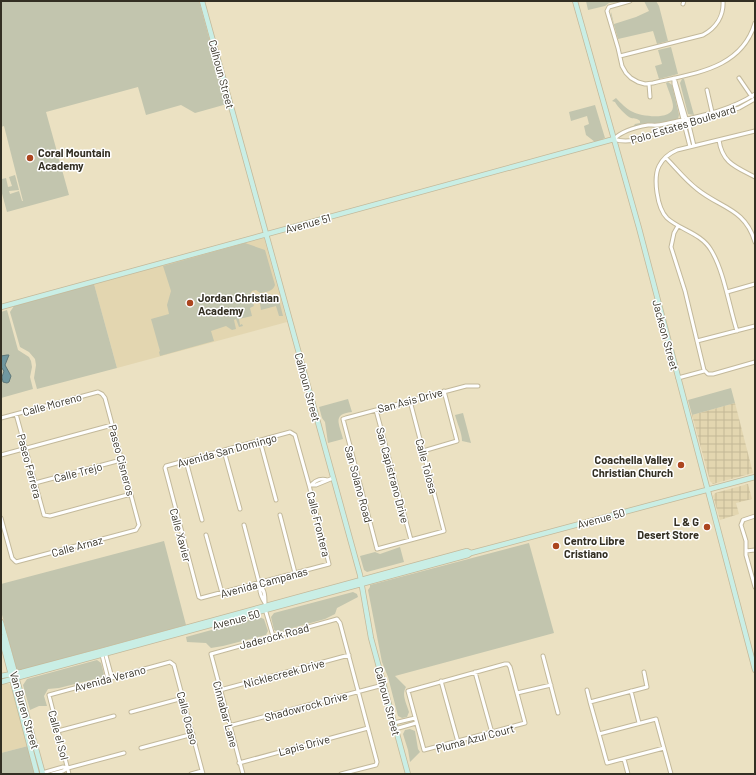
<svg xmlns="http://www.w3.org/2000/svg" width="756" height="775" font-family="Barlow,sans-serif">
<defs>
<pattern id="industrial-grid" width="8" height="8" patternUnits="userSpaceOnUse"><rect width="8" height="8" fill="#e3d6b0"/><path d="M0 4h8M4 0v8" fill="none" stroke="#c3b897"/></pattern>
</defs>
<rect width="100%" height="100%" fill="#ebe1c2"/>
<!-- built -->
<path fill="#e3d6b0" d="M264 238 287 322 117 368 94 284Z
M6 683 11 685 28 746 1 753V684Z"/>
<!-- industrial -->
<path fill="url(#industrial-grid)" d="M735 403 753 473 713 484 710 481 692 415Z
M748 484 752 499 736 503 739 514 720 520 713 496 715 493Z"/>
<!-- grass -->
<path fill="#c2c5ae" d="M1 1H199L227 104 195 113 181 105 146 115 138 87 46 112 69 195 7 212 1 190V178L2 179 6 178 8 187 12 186 9 177 15 175 19 190 9 191 10 194 19 191 22 201H23L4 126 1 127Z
M586 1H619L620 2 609 3 605 6 588 10Z
M644 1H656L659 6 668 41 657 44 653 31 618 39 611 15V12L614 24 636 17 649 11Z
M671 47 678 74 659 79 655 66 662 64 658 50Z
M682 79H684L694 115 688 114 680 83Z
M668 82 672 85 679 115 678 119 662 123H648L633 127 635 124 640 123V121C637 118 635 119 631 118 626 116 617 106 615 102L612 101 616 98C621 103 626 109 633 112 640 116 672 121 673 107 673 100 668 90 666 83Z
M595 105 605 138 595 142 586 135 584 126 589 124 587 116 571 121 569 112Z
M245 243 265 250 275 285C273 292 265 292 260 293L256 290 252 291 250 294 254 306 250 308 252 316 239 319 240 325 242 324 243 326 239 327 236 319 234 320 236 329 232 330 226 326 211 331 214 341 160 356 159 352 160 351 151 319 169 314 167 305 171 291 163 266Z
M94 284 117 368 37 389 34 378 36 365 35 359 29 352 20 347 10 312 14 306Z
M274 297 279 300 283 316H279L276 306 261 310 260 304 261 301Z
M7 310 18 350 29 357 31 361 32 367 30 377 33 389 1 398V312Z
M731 388 735 403 692 415 688 400Z
M348 399 352 412C331 414 340 425 343 439L328 443 325 422 322 418 319 407Z
M463 413 471 443 462 441C462 433 457 423 455 415Z
M164 541 186 625 17 671 1 611V584Z
M529 543 554 633 395 676 406 687C401 695 407 704 409 712L407 717 402 718 398 716 388 677 382 662 368 590 370 587V585Z
M400 547 404 562 367 572 364 570 360 556 375 552 380 554Z
M353 592 357 594 358 597 337 608 335 614 325 619 278 632 274 630 271 617 274 613Z
M259 617 264 619 268 631 266 635 223 646 211 648 206 643 187 642 186 637Z
M97 660 101 663 104 674 103 677 59 688 48 689 44 696 47 706H39L30 710 23 685 27 679Z
M410 729 415 731 418 749 420 752 410 762 408 750 403 734 405 730Z
M28 746 35 774H1V753Z"/>
<!-- water -->
<path fill="#7098a0" stroke="#5e787a" d="M7 355H9L5 365 11 376 9 382 7 383 3 382 2 377 4 371 1 367V356Z"/>
<g fill="none" stroke-linecap="round" stroke-linejoin="round">
<defs>
<path id="street" d="M630 1 609 7 607 11 618 48 622 66 626 73 631 78 638 82 645 84 653 83C693 73 741 70 755 23
M683 4 684 1
M620 56 703 35C716 28 724 16 723 1
M674 78V84L690 147
M739 78 752 97
M675 81 687 122 689 125 694 146
M649 84 650 97
M707 90 712 112
M755 94C728 112 695 117 664 124 658 126 653 125 648 125 636 127 622 131 614 139 629 145 648 137 662 129L727 112 739 108 755 99
M719 140C722 163 736 167 755 177
M666 158C676 168 685 180 697 189 720 208 745 208 755 242
M678 226 674 233 671 247 685 291 704 370 708 374H713L755 362
M727 292 755 284
M737 331C729 306 724 271 711 250 701 233 680 230 667 218 657 208 653 178 659 166 663 158 670 153 677 150L755 131
M697 341 755 326
M678 378 704 371
M410 401 444 531 377 549 343 419 346 418 466 386H478
M376 410 411 540
M16 414 44 515 50 516 131 494
M1 418 98 392 102 394 105 398 139 525 136 530 16 562 12 558 1 518
M290 432 295 435 309 485 329 564 201 598 199 597 165 468 166 466Z
M260 441 276 500
M224 451 240 509
M423 451 457 441 444 391
M1 455 112 425
M186 461 202 520
M35 483 121 460
M312 484C316 480 322 478 327 480
M309 485H316L333 478
M280 515 295 573
M755 516 743 520 741 525 746 541V555L755 587
M244 525 260 586C259 592 261 597 265 603
M206 535 222 593
M746 551 755 550
M260 586C265 590 265 597 265 603
M265 609 273 636
M105 652 112 678
M102 655 108 679
M543 656 558 713
M505 664H508L510 667 525 723 424 750 408 691Z
M475 672 492 733
M441 681 458 742
M220 690 349 655
M587 690 590 702
M631 691 639 723
M517 693 551 685
M131 712 183 698
M394 723 415 718
M229 726 383 685
M395 729 416 723
M58 731 114 716
M599 734 590 702 647 687 644 672
M141 748 193 734
M664 748 607 763 599 734 656 719 671 774
M624 759 628 774
M239 763 368 728
M42 773 63 767 68 768
M52 774 63 771 68 768 124 753
M69 774 49 695 170 662 174 665 203 774
M191 774 202 771
M243 774 211 654 337 619 340 623 377 762 376 765 341 774"/>
<path id="secondary" d="M202 1 360 575 371 638 408 774
M575 1 639 228 755 670
M1 307 614 139
M1 622 43 774
M1 637 37 774
M1 676 22 672 101 651 467 551 471 553
M1 682 468 555 471 553 755 477"/>
</defs>
<!-- street casing -->
<use href="#street" stroke="#c3b99b" stroke-width="5"/>
<!-- secondary casing -->
<use href="#secondary" stroke="#c3b99b" stroke-width="6"/>
<!-- street -->
<use href="#street" stroke="#fff" stroke-width="3"/>
<!-- secondary -->
<use href="#secondary" stroke="#c9eee5" stroke-width="4.5"/>
</g>
<!-- markers -->
<g fill="#ac451f" stroke="#fff" stroke-width="1.5">
<circle cx="30" cy="158" r="4"/>
<circle cx="190" cy="303" r="4"/>
<circle cx="681" cy="465" r="4"/>
<circle cx="707" cy="527" r="4"/>
<circle cx="556" cy="546" r="4"/>
</g>
<g text-anchor="middle" dominant-baseline="central" stroke-width="3" stroke-linejoin="round" paint-order="stroke">
<!-- street labels -->
<g font-size="11" fill="#332f23" stroke="#fff">
<text transform="translate(222 74) rotate(75)">Calhoun Street</text>
<text transform="translate(683 124) rotate(-17)">Polo Estates Boulevard</text>
<text transform="translate(308 223) rotate(-15)">Avenue 51</text>
<text transform="translate(666 335) rotate(75)">Jackson Street</text>
<text transform="translate(308 387) rotate(75)">Calhoun Street</text>
<text transform="translate(410 400) rotate(-15)">San Asis Drive</text>
<text transform="translate(52 404) rotate(-15)">Calle Moreno</text>
<text transform="translate(227 450) rotate(-15)">Avenida San Domingo</text>
<text transform="translate(122 460) rotate(75)">Paseo Cisneros</text>
<text transform="translate(30 466) rotate(75)">Paseo Ferrera</text>
<text transform="translate(427 466) rotate(75)">Calle Tolosa</text>
<text transform="translate(78 472) rotate(-15)">Calle Trejo</text>
<text transform="translate(393 475) rotate(75)">San Capistrano Drive</text>
<text transform="translate(359 484) rotate(75)">San Solano Road</text>
<text transform="translate(601 518) rotate(-15)">Avenue 50</text>
<text transform="translate(319 524) rotate(76)">Calle Frontera</text>
<text transform="translate(181 535) rotate(75)">Calle Xavier</text>
<text transform="translate(77 546) rotate(-15)">Calle Arnaz</text>
<text transform="translate(264 582) rotate(-15)">Avenida Campanas</text>
<text transform="translate(236 619) rotate(-15)">Avenue 50</text>
<text transform="translate(274 636) rotate(-15)">Jaderock Road</text>
<text transform="translate(284 673) rotate(-15)">Nicklecreek Drive</text>
<text transform="translate(110 678) rotate(-15)">Avenida Verano</text>
<text transform="translate(388 701) rotate(75)">Calhoun Street</text>
<text transform="translate(306 706) rotate(-15)">Shadowrock Drive</text>
<text transform="translate(25 710) rotate(74)">Van Buren Street</text>
<text transform="translate(226 714) rotate(75)">Cinnabar Lane</text>
<text transform="translate(188 718) rotate(75)">Calle Ocaso</text>
<text transform="translate(59 735) rotate(75)">Calle el Sol</text>
<text transform="translate(475 738) rotate(-15)">Pluma Azul Court</text>
<text transform="translate(304 745) rotate(-15)">Lapis Drive</text>
</g>
<!-- poi labels -->
<g font-size="11" font-weight="bold" fill="#332f23" stroke="#fff" text-anchor="start">
<text x="38" y="152">Coral Mountain<tspan x="38" dy="13">Academy</tspan></text>
<text x="198" y="297">Jordan Christian<tspan x="198" dy="13">Academy</tspan></text>
<text x="673" y="459" text-anchor="end">Coachella Valley<tspan x="673" dy="13">Christian Church</tspan></text>
<text x="699" y="521" text-anchor="end">L &amp; G<tspan x="699" dy="13">Desert Store</tspan></text>
<text x="564" y="540">Centro Libre<tspan x="564" dy="13">Cristiano</tspan></text>
</g>
</g>
<!-- border -->
<rect width="756" height="775" fill="none" stroke="#332f23" stroke-width="4"/>
</svg>
